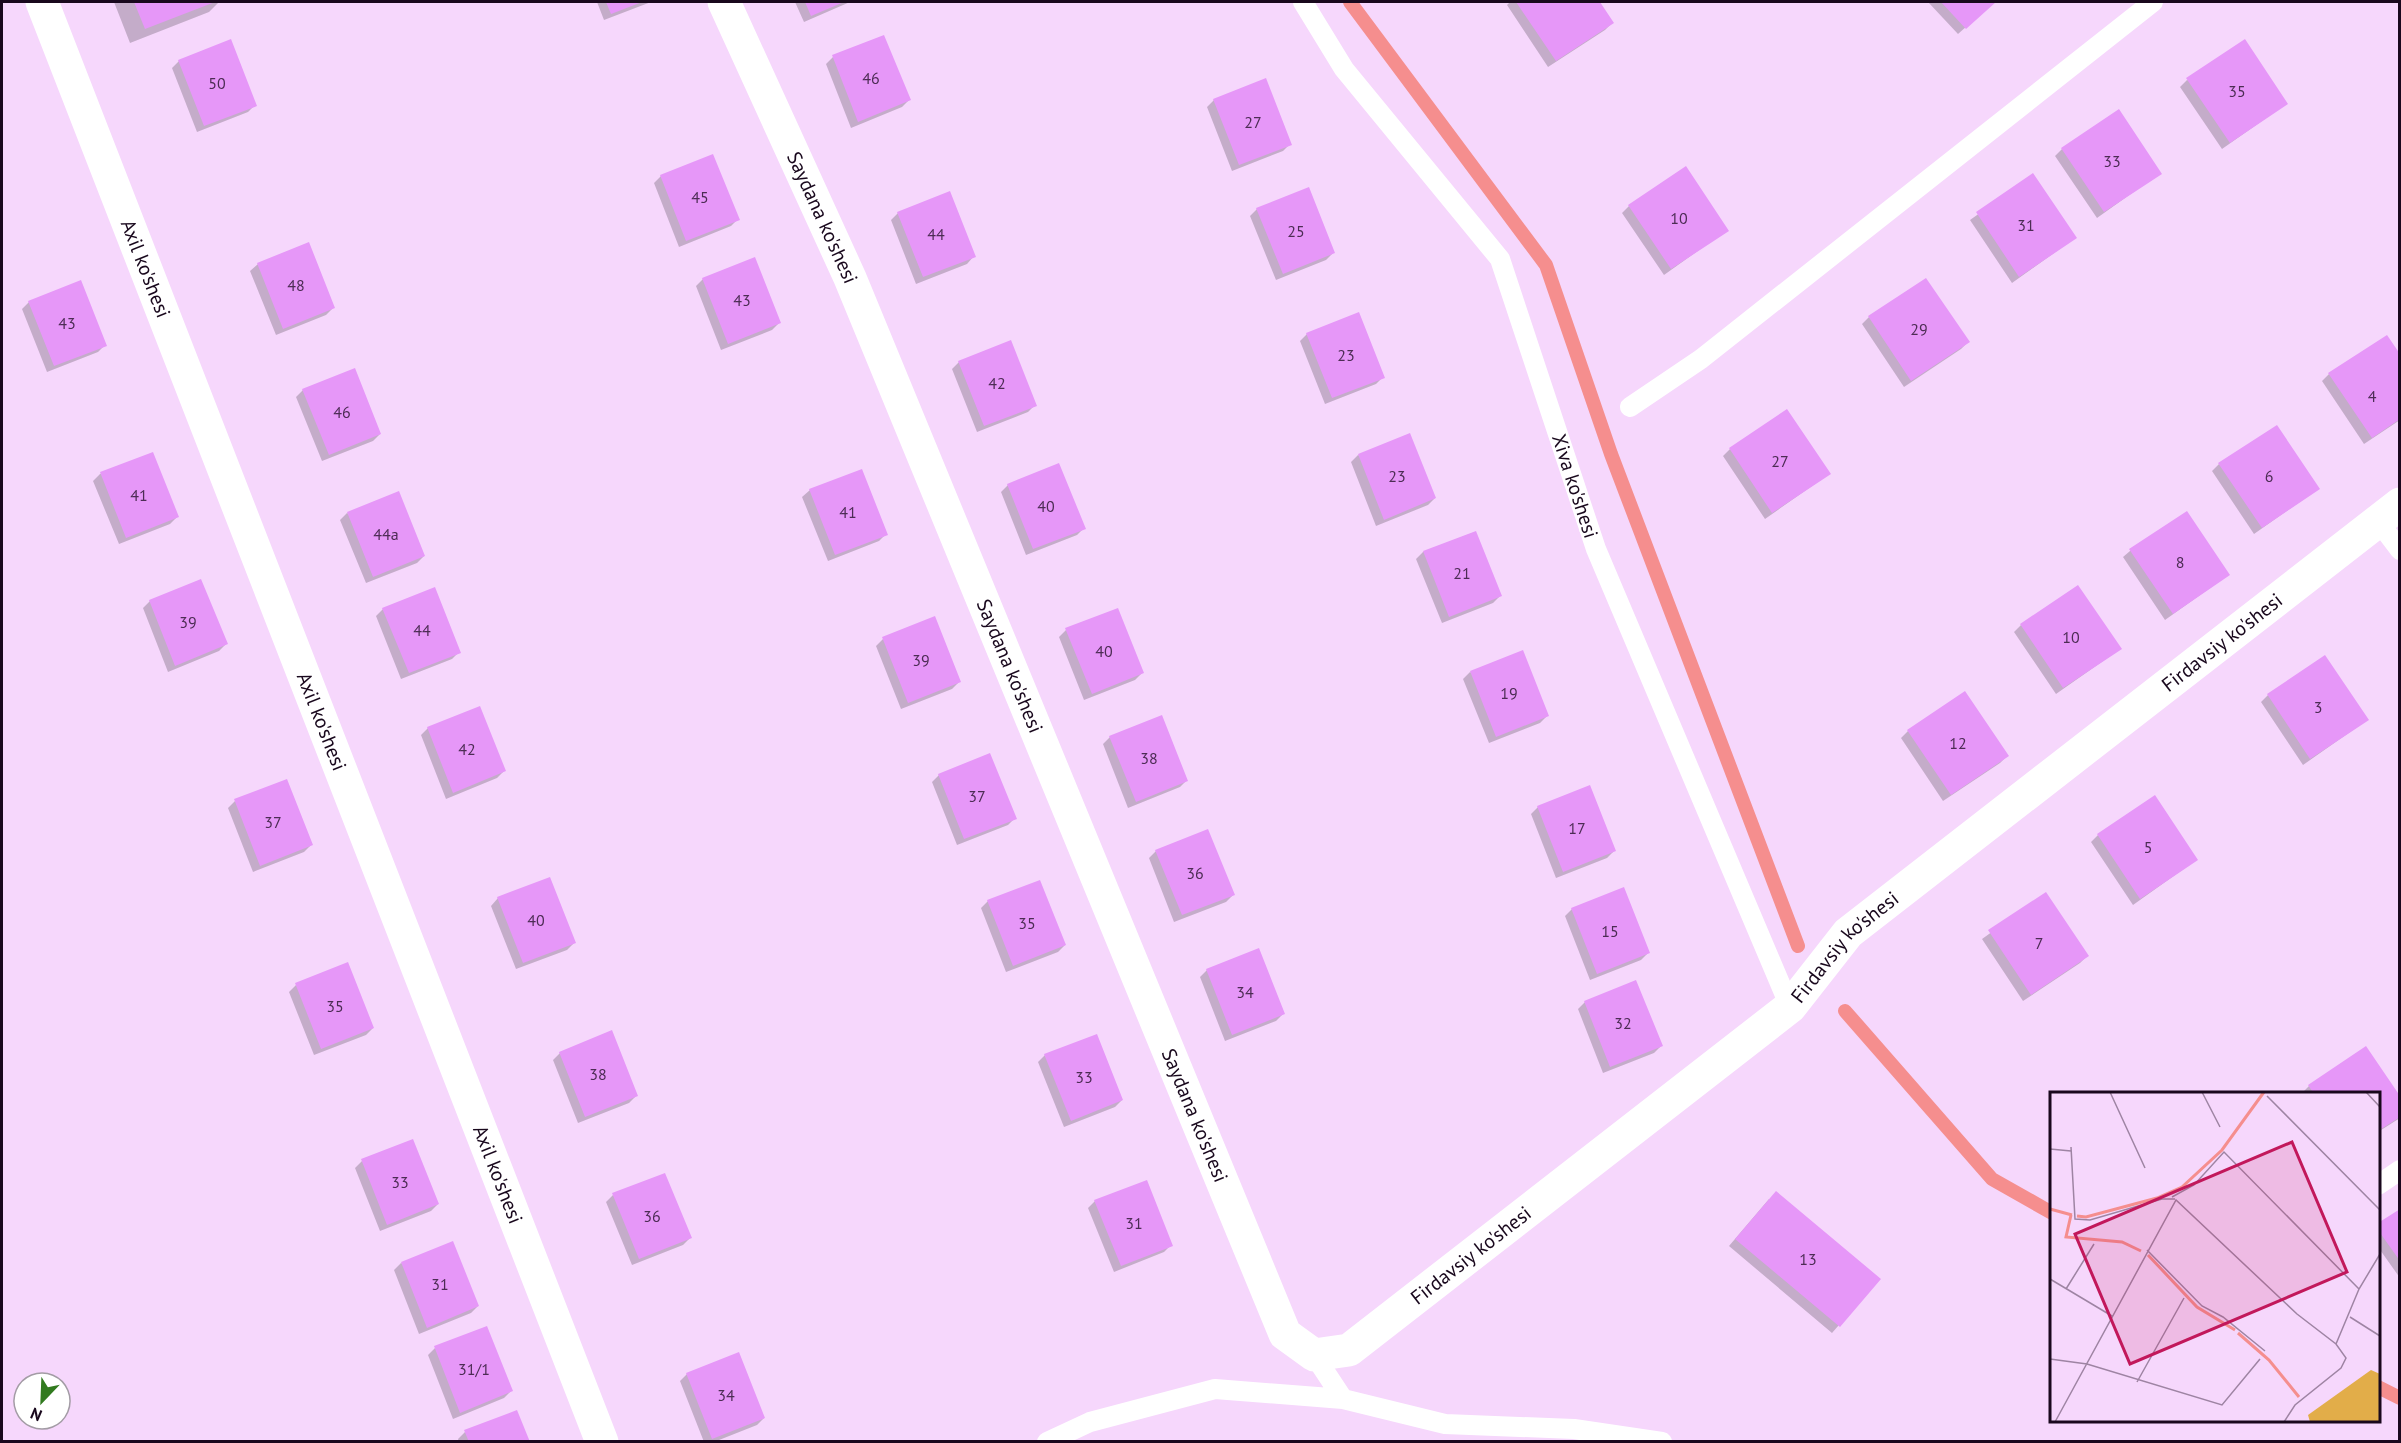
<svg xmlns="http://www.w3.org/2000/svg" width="2401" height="1443" font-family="'PT Sans',sans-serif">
<rect width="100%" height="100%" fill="#f6d7fc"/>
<!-- shadow -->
<path fill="#0003" d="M114 2H219L209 12 130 43Z
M597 2H651L604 20Z
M795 2H850L804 22Z
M1510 2H1598L1612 23 1605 30 1548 67 1507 5Z
M1928 2H1994L1958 34Z
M883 37 909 100 902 107 851 128 826 64 833 57Z
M179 61 255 105 248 112 197 132 172 68Z
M2187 80 2286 104 2222 149 2180 87Z
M1214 100 1290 144 1283 151 1232 171 1207 107Z
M2062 149 2160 173 2097 218 2055 156Z
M2033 175 2075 238 2012 283 1970 220Z
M661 176 738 219 731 226 679 247 654 183Z
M1629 206 1727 230 1664 275 1622 213Z
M1257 209 1333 253 1326 260 1276 280 1250 216Z
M898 213 974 256 967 264 916 284 891 220Z
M258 264 333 308 326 315 276 335 250 271Z
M703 279 779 323 772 330 721 350 696 286Z
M1926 280 1968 342 1961 349 1904 387 1862 324 1869 317Z
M29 302 105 345 98 352 47 372 22 309Z
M1307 334 1383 377 1376 384 1325 404 1300 341Z
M2400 357V420L2364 444 2322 381 2329 374Z
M959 362 1035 405 1028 412 977 432 952 369Z
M303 390 380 434 373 441 322 461 296 397Z
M1730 449 1829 474 1765 519 1723 456Z
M152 454 177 517 170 524 119 544 93 481 100 474Z
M1358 455 1435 498 1428 505 1376 526 1351 462Z
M2219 464 2318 489 2254 534 2212 471Z
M1008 485 1084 528 1077 535 1026 555 1001 492Z
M810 490 886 534 879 541 828 561 802 497Z
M347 513 424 556 417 563 366 583 340 520Z
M2187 513 2228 575 2165 620 2123 557 2130 551Z
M1475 532 1500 596 1493 603 1442 623 1416 559 1423 552Z
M150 601 226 644 219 651 168 672 143 608Z
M383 609 459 652 452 659 401 679 376 616Z
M1117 610 1142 673 1135 680 1084 700 1059 637 1066 630Z
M934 618 959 682 952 689 901 709 876 646 883 639Z
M2021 625 2120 649 2056 694 2014 632Z
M1470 672 1547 716 1540 723 1489 743 1463 679Z
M2268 695 2367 720 2303 765 2261 702Z
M428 728 504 771 497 778 446 799 421 735Z
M1908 731 2007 756 2000 763 1943 801 1901 738Z
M1110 737 1187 780 1180 787 1128 808 1103 744Z
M939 775 1015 818 1008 825 957 845 932 782Z
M235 801 311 845 304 852 253 872 228 808Z
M1538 807 1614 851 1607 858 1556 878 1531 814Z
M2098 835 2196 860 2133 905 2091 842Z
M1156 851 1233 895 1226 902 1174 922 1149 858Z
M2045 894 2087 956 2080 963 2023 1001 1982 939Z
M498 898 574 943 567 950 516 969 491 906Z
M988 901 1065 945 1058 952 1006 972 981 908Z
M1572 909 1648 953 1641 960 1590 980 1565 916Z
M1207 970 1283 1014 1276 1021 1225 1041 1200 977Z
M296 985 373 1028 366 1035 314 1055 289 992Z
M1585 1002 1661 1046 1654 1053 1603 1073 1578 1009Z
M2366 1048 2400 1099V1118L2378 1132V1094L2302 1093 2309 1086Z
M560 1053 636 1096 629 1103 578 1123 553 1060Z
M1045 1055 1122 1100 1115 1107 1064 1127 1038 1062Z
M412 1141 438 1204 431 1211 380 1231 355 1168 362 1161Z
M613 1195 690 1238 683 1245 632 1265 606 1202Z
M1769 1199 1879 1279 1832 1333 1729 1246Z
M1095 1201 1171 1245 1164 1252 1114 1272 1088 1208Z
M2400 1211V1278L2378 1247V1225Z
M401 1263 478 1306 471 1313 419 1334 394 1270Z
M435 1348 511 1391 504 1398 453 1419 428 1355Z
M687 1374 764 1418 757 1425 714 1442H704L680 1381Z
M465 1432 528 1442H459L458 1439Z"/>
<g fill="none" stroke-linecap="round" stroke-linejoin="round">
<!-- stream -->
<path stroke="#f58e8e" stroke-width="14" d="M1350 2 1546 265 1611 454 1798 946
M1845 1011 1992 1179 2052 1213
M2378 1387 2400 1398"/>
</g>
<!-- building -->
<path fill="#e697f8" d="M134 2H215L145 29Z
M606 2H642L611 14Z
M805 2H844L811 16Z
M1516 2H1600L1614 23 1556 61Z
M1941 2H1996L1966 29Z
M884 35 911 100 858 122 832 55Z
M231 39 257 106 204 126 178 60Z
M2245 39 2288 104 2230 143 2186 78Z
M1266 78 1292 145 1239 165 1213 99Z
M2119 109 2162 174 2104 212 2061 148Z
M713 154 740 220 686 241 660 175Z
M1686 166 1729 231 1671 269 1628 205Z
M2033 173 2077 238 2019 277 1976 212Z
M1309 187 1335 253 1283 274 1256 208Z
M950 191 976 257 923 277 897 212Z
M309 242 335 308 283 329 257 263Z
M755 257 781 323 728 344 702 278Z
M1926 278 1970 342 1911 381 1868 316Z
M81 280 107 346 54 366 28 301Z
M1359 312 1385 378 1332 398 1306 333Z
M2387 335 2400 354V419L2372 438 2328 373Z
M1011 340 1037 406 984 426 958 361Z
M355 368 381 434 329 455 302 389Z
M1787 409 1831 474 1772 513 1729 448Z
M2277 425 2320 489 2262 528 2218 463Z
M1410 433 1436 498 1384 520 1358 454Z
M153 452 179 517 126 538 100 472Z
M1059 463 1086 529 1033 549 1007 484Z
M862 469 888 535 835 555 809 489Z
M399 491 425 556 373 577 347 512Z
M2187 511 2230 575 2173 614 2129 549Z
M1476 531 1502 596 1449 617 1423 551Z
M201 579 228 644 175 666 149 600Z
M2078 585 2122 649 2063 688 2020 624Z
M435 587 461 653 409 673 382 608Z
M1118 608 1144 673 1092 694 1065 628Z
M935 616 961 682 908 703 882 637Z
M1523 650 1549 716 1496 737 1470 671Z
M2325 655 2369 720 2310 759 2267 694Z
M1965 691 2009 756 1951 795 1907 730Z
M480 706 506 771 453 793 427 727Z
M1162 715 1188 781 1136 802 1109 736Z
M990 753 1017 819 964 839 938 774Z
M287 779 313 845 260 866 234 799Z
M1590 785 1616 851 1563 872 1537 806Z
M2155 795 2198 860 2140 899 2097 834Z
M1208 829 1235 895 1182 915 1155 850Z
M550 877 576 943 523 963 497 897Z
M1040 880 1066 945 1013 966 987 900Z
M1624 887 1650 953 1597 974 1571 908Z
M2046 892 2089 956 2031 995 1988 930Z
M1259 948 1285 1014 1232 1035 1206 969Z
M348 962 374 1028 321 1049 295 983Z
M1636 980 1663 1046 1610 1067 1584 1001Z
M612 1030 638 1096 585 1117 559 1052Z
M1097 1034 1123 1100 1071 1121 1044 1054Z
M2366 1046 2400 1096V1117L2378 1131V1094H2314L2308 1085Z
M413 1139 439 1204 387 1225 361 1159Z
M665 1173 692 1238 639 1259 612 1193Z
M1147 1180 1173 1246 1121 1266 1094 1200Z
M1776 1191 1881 1279 1840 1327 1735 1239Z
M2400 1209V1261L2378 1230V1223Z
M453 1241 479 1306 427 1328 401 1262Z
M487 1326 513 1391 460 1413 434 1346Z
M739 1352 765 1418 712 1439 686 1373Z
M517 1410 530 1442H469L464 1430Z"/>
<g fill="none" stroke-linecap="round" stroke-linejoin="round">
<!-- lane -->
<path stroke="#fff" stroke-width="20" d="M1303 2 1344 69 1500 259 1596 549 1790 1007
M1630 407 1701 359 2153 2
M2378 521 2400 550
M2378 1185 2400 1170
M1314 1355 1343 1399 1445 1424 1574 1429 1662 1442
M1047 1442 1090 1422 1215 1389 1343 1399"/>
<!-- street -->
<g stroke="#fff" stroke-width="33">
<path id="s1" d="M42 2 602 1442"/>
<path id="s2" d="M724 2 850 278 1285 1334 1314 1355 1349 1350 1790 1007 1848 933 2400 504"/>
</g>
</g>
<g text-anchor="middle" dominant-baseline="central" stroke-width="4.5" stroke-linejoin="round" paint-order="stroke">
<!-- number labels -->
<g font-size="16" fill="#4c2c54">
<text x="871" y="78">46</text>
<text x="217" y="83">50</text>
<text x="2237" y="91">35</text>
<text x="1253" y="122">27</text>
<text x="2112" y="161">33</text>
<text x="700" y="197">45</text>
<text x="1679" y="218">10</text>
<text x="2026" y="225">31</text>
<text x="1296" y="231">25</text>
<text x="936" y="234">44</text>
<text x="296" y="285">48</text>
<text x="742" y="300">43</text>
<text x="67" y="323">43</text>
<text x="1919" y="329">29</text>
<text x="1346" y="355">23</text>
<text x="997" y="383">42</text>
<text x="2372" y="396">4</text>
<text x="342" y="412">46</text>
<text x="1780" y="461">27</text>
<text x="1397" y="476">23</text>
<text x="2269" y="476">6</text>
<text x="139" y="495">41</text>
<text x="1046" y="506">40</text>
<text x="848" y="512">41</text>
<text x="386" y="534">44a</text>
<text x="2180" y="562">8</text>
<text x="1462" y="573">21</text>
<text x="188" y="622">39</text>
<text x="422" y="630">44</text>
<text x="2071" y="637">10</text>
<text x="1104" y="651">40</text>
<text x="921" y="660">39</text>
<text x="1509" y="693">19</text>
<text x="2318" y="707">3</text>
<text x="1958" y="743">12</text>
<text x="467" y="749">42</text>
<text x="1149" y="758">38</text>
<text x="977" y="796">37</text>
<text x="273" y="822">37</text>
<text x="1577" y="828">17</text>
<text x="2148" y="847">5</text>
<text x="1195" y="873">36</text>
<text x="536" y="920">40</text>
<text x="1027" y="923">35</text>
<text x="1610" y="931">15</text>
<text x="2039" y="943">7</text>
<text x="1245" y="992">34</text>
<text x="335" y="1006">35</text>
<text x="1623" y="1023">32</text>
<text x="598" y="1074">38</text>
<text x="1084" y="1077">33</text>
<text x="400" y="1182">33</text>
<text x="652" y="1216">36</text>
<text x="1134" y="1223">31</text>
<text x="1808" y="1259">13</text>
<text x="440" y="1284">31</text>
<text x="474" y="1369">31/1</text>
<text x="726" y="1395">34</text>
</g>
<!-- street labels -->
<g font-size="20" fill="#19081d" stroke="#fff">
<text stroke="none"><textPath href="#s2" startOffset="237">Saydana ko'shesi</textPath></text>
<text stroke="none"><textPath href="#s1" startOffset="286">Axil ko'shesi</textPath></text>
<text transform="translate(1575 486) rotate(72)">Xiva ko'shesi</text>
<text stroke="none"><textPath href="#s2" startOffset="2643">Firdavsiy ko'shesi</textPath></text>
<text stroke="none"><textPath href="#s2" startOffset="723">Saydana ko'shesi</textPath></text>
<text stroke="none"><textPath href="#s1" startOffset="772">Axil ko'shesi</textPath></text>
<text stroke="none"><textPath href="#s2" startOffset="2157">Firdavsiy ko'shesi</textPath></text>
<text stroke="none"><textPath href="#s2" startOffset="1209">Saydana ko'shesi</textPath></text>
<text stroke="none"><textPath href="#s1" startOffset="1258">Axil ko'shesi</textPath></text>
<text stroke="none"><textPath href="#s2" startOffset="1671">Firdavsiy ko'shesi</textPath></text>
</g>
</g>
<!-- overview -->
<g transform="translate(2050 1092)">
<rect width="330" height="330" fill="#f6d7fc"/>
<path d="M321 278 330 282V330H260L258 323Z" fill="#e2ad49"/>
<path fill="none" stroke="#f58e8e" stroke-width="3" d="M0 117 22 123M21 123 16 145 72 150 91 159M27 124 36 125 107 106 132 95 172 58 214 0M98 163 147 215 185 238M188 241 219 268 249 305"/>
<path fill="none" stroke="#9e84a3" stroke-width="1.5" d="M60 0 95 76M152 0 170 35M316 0 330 15M217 4 330 118M21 55 25 127 40 128 112 107H125M0 57 21 59M122 105 144 93 174 60 309 197M97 158 152 214 173 225 215 259M0 187 62 224M16 197 44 152M300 225 330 244M286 252 309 197 330 162M0 267 37 272 172 313 210 267M87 290 134 206M5 330 126 108 247 222 286 252 296 266 291 276 245 313 234 330"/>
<path fill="#c2185b" fill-opacity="0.15" stroke="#c2185b" stroke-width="3" d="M242 50 297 180 80 272 25 142Z"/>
<rect width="330" height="330" fill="none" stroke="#19081d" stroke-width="3"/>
</g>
<!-- border -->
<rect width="2401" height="1443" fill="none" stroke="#19081d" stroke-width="6"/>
<!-- north arrow -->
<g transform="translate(42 1401) rotate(203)"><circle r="28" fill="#ffffff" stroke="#a39ca5" stroke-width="1.5"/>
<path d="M0-4.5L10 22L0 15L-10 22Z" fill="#317a1f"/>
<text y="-9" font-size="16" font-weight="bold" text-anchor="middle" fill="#19081d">N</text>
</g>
</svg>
